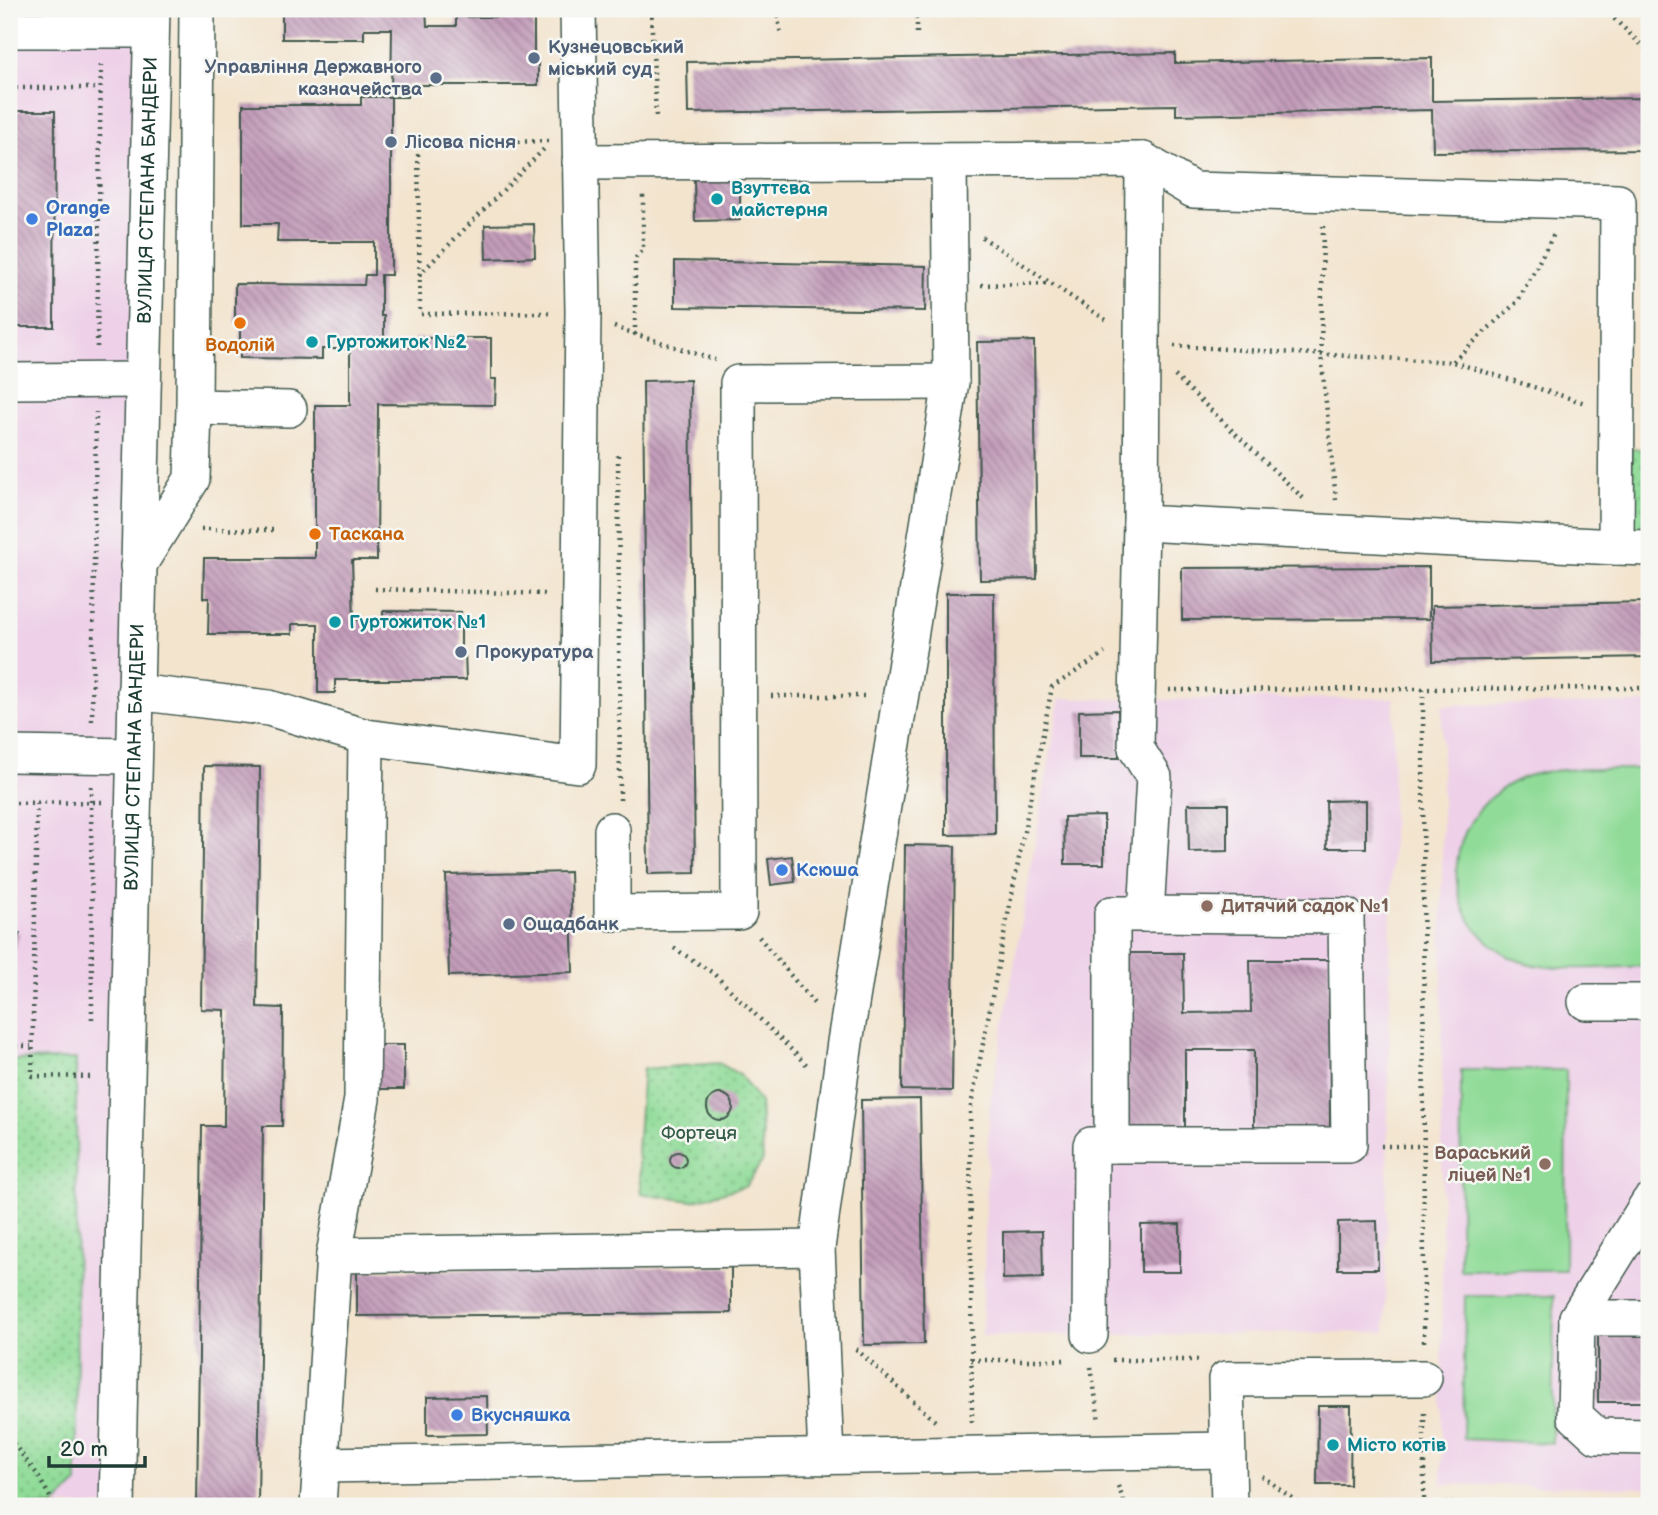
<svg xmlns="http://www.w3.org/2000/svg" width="1658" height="1515" font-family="'Balsamiq Sans',sans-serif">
<defs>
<pattern id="park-dots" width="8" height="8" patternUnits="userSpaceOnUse" patternTransform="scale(1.75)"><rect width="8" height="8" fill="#8fdb97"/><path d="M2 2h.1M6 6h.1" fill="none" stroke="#74b37c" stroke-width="1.8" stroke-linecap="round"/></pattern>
<pattern id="building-back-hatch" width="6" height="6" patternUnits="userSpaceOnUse" patternTransform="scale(1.75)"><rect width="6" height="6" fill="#c39cba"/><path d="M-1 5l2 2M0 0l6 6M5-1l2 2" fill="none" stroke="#9e8098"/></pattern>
</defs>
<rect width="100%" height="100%" fill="#f6f6f2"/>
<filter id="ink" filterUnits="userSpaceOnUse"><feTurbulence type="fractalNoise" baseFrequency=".0143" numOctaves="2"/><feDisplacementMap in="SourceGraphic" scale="14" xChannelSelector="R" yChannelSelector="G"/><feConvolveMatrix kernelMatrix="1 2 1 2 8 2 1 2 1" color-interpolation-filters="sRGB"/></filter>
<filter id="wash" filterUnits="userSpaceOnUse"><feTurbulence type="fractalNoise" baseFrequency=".00686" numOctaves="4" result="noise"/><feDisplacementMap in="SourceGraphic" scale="28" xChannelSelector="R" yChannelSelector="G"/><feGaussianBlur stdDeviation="1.57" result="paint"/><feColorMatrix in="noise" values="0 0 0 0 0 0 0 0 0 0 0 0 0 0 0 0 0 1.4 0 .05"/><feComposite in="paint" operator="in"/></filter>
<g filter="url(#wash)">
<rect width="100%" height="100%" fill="#f3e4ce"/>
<!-- built -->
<path fill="#eed0e8" d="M9 9H152L117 1506H9Z
M1060 698 1137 700 1394 698 1385 1332 982 1336 989 1111Z
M1649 703V1488L1442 1484V705Z"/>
<!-- park -->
<path fill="url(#park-dots)" stroke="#578c66" stroke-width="2" d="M1631 449H1649V533L1631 534Z
M76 1059 77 1483 54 1506H9V1060Z
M719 1063 740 1075 760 1102 763 1160 746 1186 692 1201 641 1194 637 1150 643 1069Z"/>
<!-- garden -->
<path fill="#8fdb97" stroke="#578c66" stroke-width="2" d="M1649 769V966C1610 967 1546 974 1512 958 1505 955 1500 950 1494 946 1431 898 1452 807 1522 778 1553 765 1614 770 1649 769Z
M1461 1070H1566L1565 1270H1460Z
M1465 1296H1554L1552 1443 1463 1439Z"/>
<g id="blocks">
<!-- building -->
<path fill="url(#building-back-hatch)" d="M282 9H426L427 26H456V17H534V58H538V85H407V97H391L392 29H364V39H282Z
M1175 53V63L1432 58V101L1649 98V150L1433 152 1432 110 1176 115V105L688 113 687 62Z
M361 97H391V275H381V316H384V346L414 347V338H491V379H496L495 405 378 404 377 560H352L354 620H383V611L461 612V652H465L466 680H335V693H318V624H292V634H208L209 598H203L204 558H315V405H350V349H322V359L240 358V323L235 322V284L364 285 365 275H374V242H277L278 224H243V105H361Z
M9 111H55L54 327H9Z
M740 177V220L695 221 694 178Z
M534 224 535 257 486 259 485 225Z
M675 261 926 266 925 311 675 307Z
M1034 341 1037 579 980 580 977 342Z
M690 380 695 873 648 874 643 381Z
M1429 567V619L1182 620V568Z
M946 593H994L995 834 946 835Z
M1649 602V657L1433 661 1432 606Z
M1118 710 1119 758H1079V711Z
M204 766 260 767 257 1007 283 1008 282 1126H263L258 1506H197L202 1126H224L225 1010 201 1009Z
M1366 800V848H1327L1326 801Z
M1188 804H1228V851L1189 852Z
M1104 816V864H1065L1064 817Z
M905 845 955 846 952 1091 902 1090Z
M792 856 795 882 771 885 768 859Z
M570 872 573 972 449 976 446 875Z
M9 933H20L9 962Z
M1122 953H1183L1184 1013 1251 1012 1250 960H1329L1330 1129H1254V1050H1185V1131L1123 1132Z
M373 1045H404V1089H372Z
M707 1107a13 13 0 1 1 26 0a13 13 0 1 1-26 0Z
M920 1099 924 1344 864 1345 861 1100Z
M670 1160a8 8 0 1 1 16 0a8 8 0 1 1-16 0Z
M1377 1221 1378 1269H1338V1222Z
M1180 1224V1272H1141V1225Z
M1042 1231 1043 1278 1003 1279V1232Z
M731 1267V1313L357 1316V1271Z
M1598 1334H1649V1402H1598Z
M487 1396 488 1434 427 1435V1397Z
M1318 1406H1351L1350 1485H1317Z"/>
</g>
</g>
<g filter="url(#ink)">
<use href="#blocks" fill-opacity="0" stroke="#3f564b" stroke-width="2"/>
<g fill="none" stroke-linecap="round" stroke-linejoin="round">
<defs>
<g id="minor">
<path d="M9 30H151"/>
<path d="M1143 160 1141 523 1616 547"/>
<path d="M580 162 1143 160 1193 190 1618 202 1616 547 1649 548"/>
<path d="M9 381 143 380"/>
<path d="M194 407 289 409"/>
<path d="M138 566 192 479 194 407 197 9"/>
<path d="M135 692 269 708 366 737 578 765 583 312 578 9"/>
<path d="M9 754 133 756"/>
<path d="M612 830V913L739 912 738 383 951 382"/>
<path d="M1586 1002H1649"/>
<path d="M1112 1145V914H1146"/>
<path d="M334 1255 817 1248"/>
<path d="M1577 1318 1649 1202"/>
<path d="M1649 1318H1577L1575 1416 1597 1436 1649 1437"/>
<path d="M1090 1335 1091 1145H1349L1346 916 1146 914 1154 777 1136 748 1141 523"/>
<path d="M826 1457 817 1248 845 1042 951 382 949 162"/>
<path d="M322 1465 1227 1450"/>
<path id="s1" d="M117 1506 152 9"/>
<path d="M318 1506 334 1255 362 1099 366 737"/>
<path d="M1229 1506 1226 1379 1424 1378"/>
</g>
</defs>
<!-- minor casing -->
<use href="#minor" stroke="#3f564b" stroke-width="38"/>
<!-- path -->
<path stroke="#3f564b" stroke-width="4.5" stroke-dasharray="2 5" stroke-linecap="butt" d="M651 9 656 117
M776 9 781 34
M1604 9 1649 52
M917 33V9
M9 88H100
M548 141 418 144 420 314 549 313
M1323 226 1321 354 1336 500
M982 237 1109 322
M419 275 546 147
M981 285 1050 283
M614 327 715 360
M635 335V259L643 249V195
M1174 346 1453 362 1585 403
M97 347 101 62
M1453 361 1518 301 1555 232
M1175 376 1303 498
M618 455 620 800
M201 529 275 530
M375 589 547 594
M1423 689 1424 1344
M1169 690 1649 688
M771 696H867
M92 721 96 412
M91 786 92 1022
M9 803 102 802
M37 803 32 1076 92 1077
M759 937 816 1006
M674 948 713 973 809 1067
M9 1046H31
M1381 1146H1423
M856 1349 935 1421
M971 1360H1069
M1112 1360H1198
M1091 1367 1099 1421
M972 1422 970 1111 1052 687 1105 653
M9 1438 37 1474 55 1506
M1262 1476 1303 1506
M1118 1486 1126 1506
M1424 1503 1649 1506
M1424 1506V1409"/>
<!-- minor -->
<use href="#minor" stroke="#fff" stroke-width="35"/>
</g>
</g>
<!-- markers -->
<g fill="#5c6f8a" stroke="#f6f6f2" stroke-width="2.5">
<circle cx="534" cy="58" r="7"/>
<circle cx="436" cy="78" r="7"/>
<circle cx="391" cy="142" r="7"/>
<circle cx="461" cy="652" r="7"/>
<circle cx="509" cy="924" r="7"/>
</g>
<g fill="#0f9aa8" stroke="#f6f6f2" stroke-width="2.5">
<circle cx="717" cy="199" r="7"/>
<circle cx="312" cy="342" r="7"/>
<circle cx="335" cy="622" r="7"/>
<circle cx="1333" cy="1445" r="7"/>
</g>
<g fill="#3f7fe0" stroke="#f6f6f2" stroke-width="2.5">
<circle cx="32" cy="219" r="7"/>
<circle cx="782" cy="870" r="7"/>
<circle cx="457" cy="1415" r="7"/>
</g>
<g fill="#e8710a" stroke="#f6f6f2" stroke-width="2.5">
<circle cx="240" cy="323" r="7"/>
<circle cx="315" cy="534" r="7"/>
</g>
<g fill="#8d6e63" stroke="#f6f6f2" stroke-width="2.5">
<circle cx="1207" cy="906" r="7"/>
<circle cx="1545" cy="1164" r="7"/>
</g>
<g text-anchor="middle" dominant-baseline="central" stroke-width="5" stroke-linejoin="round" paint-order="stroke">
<!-- service labels -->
<g font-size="19" font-weight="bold" fill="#4e5e75" stroke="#f6f6f2" text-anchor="start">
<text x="548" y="47">Кузнецовський<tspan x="548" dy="22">міський суд</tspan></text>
<text x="422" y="67" text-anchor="end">Управління Державного<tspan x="422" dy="22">казначейства</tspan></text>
<text x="405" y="142">Лісова пісня</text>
<text x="475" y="652">Прокуратура</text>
<text x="523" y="924">Ощадбанк</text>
</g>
<!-- culture labels -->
<g font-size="19" font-weight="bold" fill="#0d838f" stroke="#f6f6f2" text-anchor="start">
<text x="731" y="188">Взуттєва<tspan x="731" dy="22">майстерня</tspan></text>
<text x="326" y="342">Гуртожиток №2</text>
<text x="349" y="622">Гуртожиток №1</text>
<text x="1347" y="1445">Місто котів</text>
</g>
<!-- street labels -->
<g font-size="19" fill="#1f3d34" stroke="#f6f6f2">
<text stroke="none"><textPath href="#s1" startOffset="1316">ВУЛИЦЯ СТЕПАНА БАНДЕРИ</textPath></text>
<text stroke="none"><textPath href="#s1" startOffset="749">ВУЛИЦЯ СТЕПАНА БАНДЕРИ</textPath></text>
</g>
<!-- shop labels -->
<g font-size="19" font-weight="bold" fill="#366cbe" stroke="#f6f6f2" text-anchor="start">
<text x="46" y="208">Orange<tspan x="46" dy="22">Plaza</tspan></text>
<text x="796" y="870">Ксюша</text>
<text x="471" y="1415">Вкусняшка</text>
</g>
<!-- food labels -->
<g font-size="19" font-weight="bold" fill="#c56008" stroke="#f6f6f2">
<text x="240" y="345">Водолій</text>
<text x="329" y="534" text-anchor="start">Таскана</text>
</g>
<!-- education labels -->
<g font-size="19" font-weight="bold" fill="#785e54" stroke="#f6f6f2" text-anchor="start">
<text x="1221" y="906">Дитячий садок №1</text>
<text x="1531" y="1153" text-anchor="end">Вараський<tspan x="1531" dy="22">ліцей №1</tspan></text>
</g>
<!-- park labels -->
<g font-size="19" fill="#355d48" stroke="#f6f6f2">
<text x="699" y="1133">Фортеця</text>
</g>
</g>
<!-- margin -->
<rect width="1658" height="1515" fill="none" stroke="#f6f6f2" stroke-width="35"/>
<!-- scale -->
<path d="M49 1456v10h96v-10" fill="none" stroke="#1f3d34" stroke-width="3.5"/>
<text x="60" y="1456" font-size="21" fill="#1f3d34" stroke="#f6f6f2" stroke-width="5" paint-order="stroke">20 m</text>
</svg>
